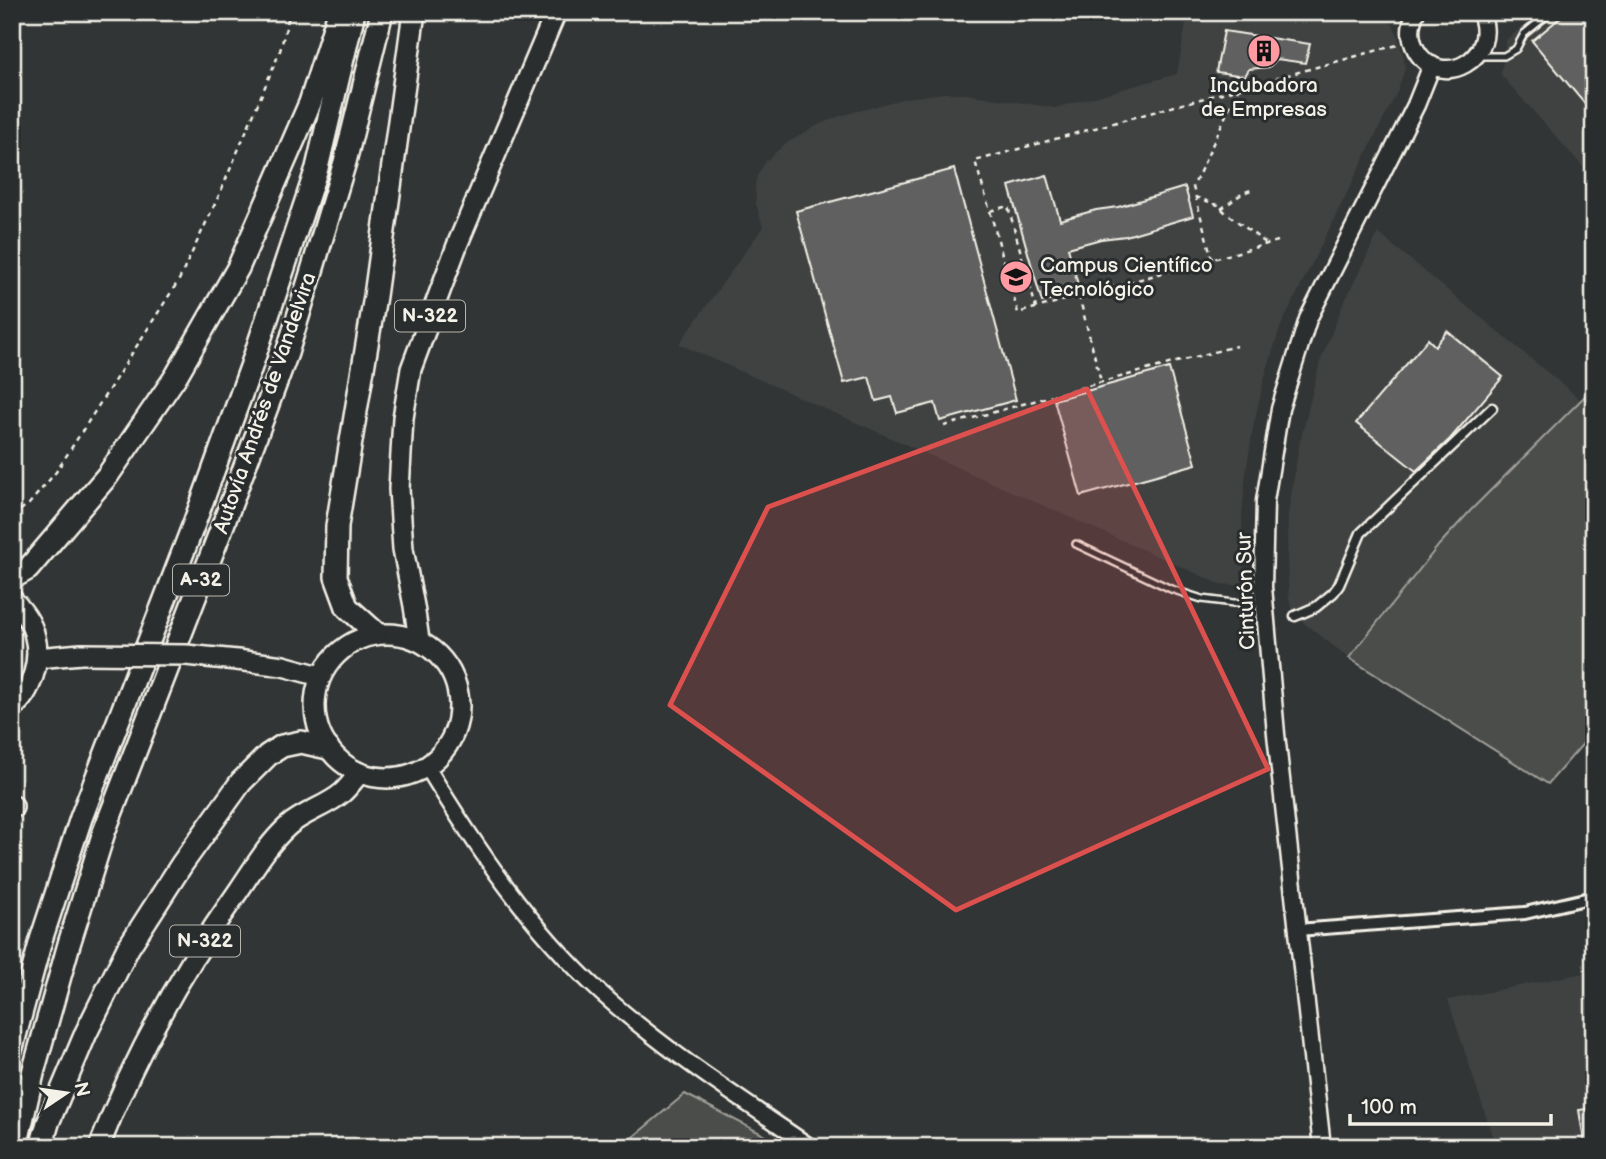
<svg xmlns="http://www.w3.org/2000/svg" width="1606" height="1159" font-family="'Balsamiq Sans',sans-serif">
<rect width="100%" height="100%" fill="#323535"/>
<filter id="ink" filterUnits="userSpaceOnUse"><feTurbulence type="fractalNoise" baseFrequency=".0143" numOctaves="2"/><feDisplacementMap in="SourceGraphic" scale="14" xChannelSelector="R" yChannelSelector="G"/><feConvolveMatrix kernelMatrix="1 2 1 2 8 2 1 2 1" color-interpolation-filters="sRGB"/></filter>
<g filter="url(#ink)">
<!-- built -->
<path fill="#404242" d="M1188 12H1381L1392 24 1397 33 1404 58 1405 68 1398 90 1280 328 1265 376 1254 423 1246 472 1242 515 1244 586 1220 584 679 344 763 227 756 204 755 185 757 176 766 161 785 144 820 124 840 116 906 98 945 93 966 94 1055 108 1177 74Z
M1540 12H1594V179L1501 75 1506 40Z
M1378 233 1581 400 1472 509 1439 545 1349 658 1295 616 1289 599 1287 559 1288 514 1299 446 1320 362 1342 307Z
M1594 971V1147H1496L1448 1000Z"/>
<!-- green -->
<path fill="#4b4d4c" stroke="#a09f9a" stroke-width="2" d="M1594 387V731L1548 784 1349 658 1439 545 1472 509Z
M685 1094 787 1147H621Z"/>
<!-- building -->
<path fill="#5f605f" stroke="#f4f1e8" stroke-width="2" d="M1567 12H1594V115L1532 41Z
M1224 31 1310 44 1305 63 1277 59 1269 67 1249 69 1245 76 1216 72Z
M954 169 1016 400 940 421 935 403 897 413 892 397 876 401 869 377 844 383 796 211Z
M1047 175 1060 220 1096 210 1118 207 1185 187 1193 216 1126 236 1101 239 1068 248 1080 292 1042 302 1009 186Z
M1447 331 1503 377 1450 439 1416 471 1356 423 1428 339 1435 346Z
M1169 368 1196 464 1081 496 1054 400Z
M1594 1108V1147H1585L1579 1110Z"/>
<g fill="none" stroke-linecap="round" stroke-linejoin="round">
<defs>
<path id="service" d="M1478 56H1504L1516 49 1524 34 1551 12
M1076 544 1171 589 1202 599 1234 603 1261 602"/>
<path id="pedestrian" d="M1295 616 1316 607 1333 593 1339 585 1361 533 1492 408"/>
<path id="minor" d="M1297 930 1525 913 1594 897"/>
<path id="tertiary" d="M427 767C477 849 530 928 601 993 666 1051 739 1098 811 1147"/>
<path id="secondary" d="M1416 12C1410 24 1409 37 1416 50 1440 92 1502 58 1480 12
M1322 1147 1276 734 1263 587 1265 501 1280 409 1308 319 1416 105 1432 65"/>
<path id="trunk" d="M12 599C22 610 32 622 35 637 41 660 32 693 12 708
M315 706a72 72 0 1 1 144 0a72 72 0 1 1-144 0Z
M419 640 414 606 403 549 399 489 403 418 411 369 458 243 556 12
M37 658 81 654
M237 660 283 666 320 676
M99 1147C134 1056 183 969 239 890 254 868 268 844 288 826 304 812 327 806 342 793 349 787 354 779 360 773"/>
<path id="motorway" d="M12 578 28 569 108 475 176 376 238 268 310 103 339 12
M376 633 347 607 336 577 337 526 375 296 414 12
M12 806V807
M12 1047 41 940 81 818 195 521 251 367 317 168 354 12
M16 1147 34 1069 69 944 104 832 223 525 287 353 345 162 382 12
M41 1147 48 1123 86 1033 128 948 182 864 241 782 268 755 282 746 301 742 328 748"/>
</defs>
<!-- service casing -->
<use href="#service" stroke="#f4f1e8" stroke-width="10"/>
<!-- pedestrian casing -->
<use href="#pedestrian" stroke="#f4f1e8" stroke-width="13"/>
<!-- minor casing -->
<use href="#minor" stroke="#f4f1e8" stroke-width="16"/>
<!-- tertiary casing -->
<use href="#tertiary" stroke="#f4f1e8" stroke-width="19"/>
<!-- secondary casing -->
<use href="#secondary" stroke="#f4f1e8" stroke-width="21"/>
<!-- trunk casing -->
<use href="#trunk" stroke="#f4f1e8" stroke-width="24"/>
<!-- motorway casing -->
<use href="#motorway" stroke="#f4f1e8" stroke-width="26"/>
<!-- path -->
<path stroke="#f4f1e8" stroke-width="2.5" stroke-dasharray="5 5" stroke-linecap="butt" d="M1195 197 1218 205 1225 212 1267 244
M1221 209 1243 193 1251 190
M990 211 1018 313 1035 308
M1278 241 1036 308 1008 206 990 211 975 161 1397 45
M1212 259 1193 187 1238 89
M1079 296 1101 381
M944 426 1102 382 1236 346
M12 516 29 504 56 472 179 280 221 191 280 51 290 12"/>
<!-- service -->
<use href="#service" stroke="#2a2d2e" stroke-width="5"/>
<!-- pedestrian -->
<use href="#pedestrian" stroke="#2a2d2e" stroke-width="8"/>
<!-- minor -->
<use href="#minor" stroke="#2a2d2e" stroke-width="10"/>
<!-- tertiary -->
<use href="#tertiary" stroke="#2a2d2e" stroke-width="14"/>
<!-- secondary -->
<use href="#secondary" stroke="#2a2d2e" stroke-width="16"/>
<!-- trunk -->
<use href="#trunk" stroke="#2a2d2e" stroke-width="19"/>
<!-- motorway -->
<use href="#motorway" stroke="#2a2d2e" stroke-width="21"/>
<defs>
<path id="trunk-bridge" d="M81 654 186 655 237 660"/>
</defs>
<!-- trunk-bridge casing -->
<use href="#trunk-bridge" stroke="#f4f1e8" stroke-width="24" stroke-linecap="butt"/>
<!-- trunk-bridge -->
<use href="#trunk-bridge" stroke="#2a2d2e" stroke-width="19"/>
</g>
</g>
<!-- marked area -->
<path fill="#dc504e" fill-opacity="0.2" stroke="#dc504e" stroke-width="5" stroke-linejoin="round" d="M1087 389 1268 769 956 910 670 705 768 507Z"/>
<!-- icons -->
<defs>
<symbol id="building-disc" viewBox="-11 -11 22 22"><circle r="9.5" fill="#ff9aa2" stroke="#2a2d2e"/><path d="M-4-6H4V6H1V3H-1V6H-4ZM-2.5-4.3h1.7v1.8h-1.7ZM.8-4.3h1.7v1.8H.8ZM-2.5-1h1.7V.8h-1.7ZM.8-1h1.7V.8H.8Z" fill="#111"/></symbol>
<symbol id="university-disc" viewBox="-11 -11 22 22"><circle r="9.5" fill="#ff9aa2" stroke="#2a2d2e"/><path d="M0-5L7-2L0 1L-7-2ZM-4 1L0 2.5L4 1V4Q0 6-4 4Z" fill="#111"/></symbol>
</defs>
<g fill-rule="evenodd">
<use href="#building-disc" x="1245" y="32" width="38" height="38"/>
<use href="#university-disc" x="997" y="258" width="38" height="38"/>
</g>
<g text-anchor="middle" dominant-baseline="central" stroke-width="6" stroke-linejoin="round" paint-order="stroke">
<!-- shield labels -->
<g fill="#2a2d2e" stroke="#b7b6b0" stroke-width="2">
<rect x="395" y="300.5" width="70" height="31" rx="5"/>
<rect x="173" y="564.5" width="56" height="31" rx="5"/>
<rect x="170" y="925.5" width="70" height="31" rx="5"/>
</g>
<g font-size="19" font-weight="bold" fill="#f4f1e8">
<text x="430" y="316">N-322</text>
<text x="201" y="580">A-32</text>
<text x="205" y="941">N-322</text>
</g>
<!-- poi labels -->
<g font-size="21" fill="#f4f1e8" stroke="#2a2d2e">
<text x="1264" y="85">Incubadora<tspan x="1264" dy="24">de Empresas</tspan></text>
<text x="1040" y="265" text-anchor="start">Campus Científico<tspan x="1040" dy="24">Tecnológico</tspan></text>
</g>
<!-- street labels -->
<g font-size="21" fill="#f4f1e8" stroke="#2a2d2e">
<text transform="translate(265 403) rotate(-71)">Autovía Andrés de Vandelvira</text>
<text transform="translate(1246 591) rotate(-92)">Cinturón Sur</text>
</g>
</g>
<!-- margin -->
<rect width="1606" height="1159" fill="none" stroke="#2a2d2e" stroke-width="42"/>
<rect x="21" y="21" width="1564" height="1117" fill="none" stroke="#f4f1e8" stroke-width="2.5" filter="url(#ink)"/>
<!-- north arrow -->
<g transform="translate(66 1093) rotate(77)" stroke="#2a2d2e" stroke-width="5" paint-order="stroke">
<path d="M0-5L12 26L0 18L-12 26Z" fill="#f4f1e8"/>
<text y="-10" font-size="19" font-weight="bold" text-anchor="middle" fill="#f4f1e8">N</text>
</g>
<!-- scale -->
<path d="M1350 1114v10h201v-10" fill="none" stroke="#f4f1e8" stroke-width="3.5"/>
<text x="1361" y="1114" font-size="21" fill="#f4f1e8" stroke="#2a2d2e" stroke-width="5" paint-order="stroke">100 m</text>
</svg>
